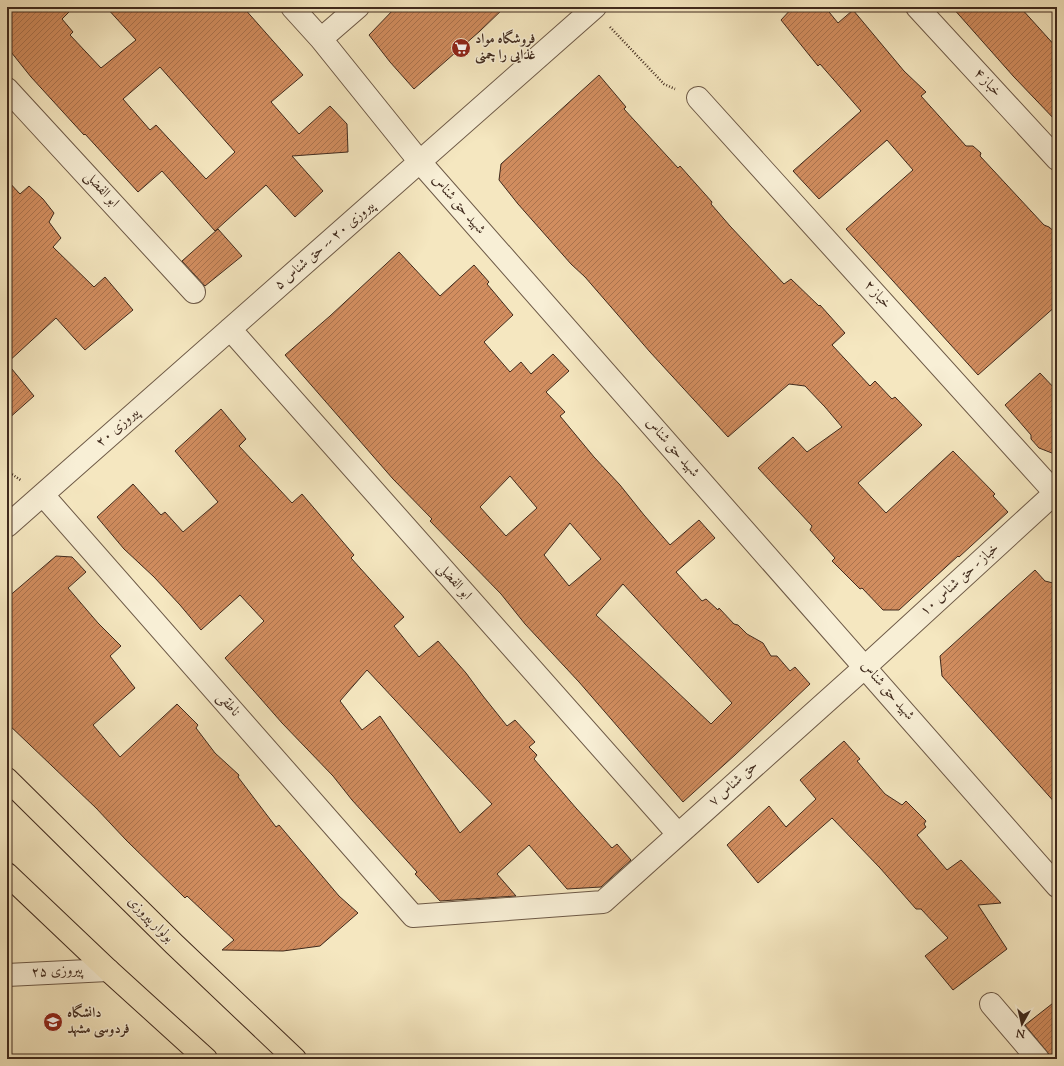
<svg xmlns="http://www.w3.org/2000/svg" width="1064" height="1066" font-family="'Sorts Mill Goudy',Amiri,serif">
<defs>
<pattern id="building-hatch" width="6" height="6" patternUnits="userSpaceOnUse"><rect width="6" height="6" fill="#d18d5f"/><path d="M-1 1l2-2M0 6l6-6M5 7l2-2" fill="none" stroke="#ab734e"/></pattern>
</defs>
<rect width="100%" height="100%" fill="#f5e7c0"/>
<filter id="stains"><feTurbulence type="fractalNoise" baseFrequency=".005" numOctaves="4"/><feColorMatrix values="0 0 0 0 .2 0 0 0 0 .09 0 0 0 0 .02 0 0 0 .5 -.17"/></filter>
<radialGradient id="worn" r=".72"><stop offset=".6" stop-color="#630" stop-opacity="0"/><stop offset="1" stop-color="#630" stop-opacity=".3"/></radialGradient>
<!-- building -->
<path fill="url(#building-hatch)" stroke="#402a1d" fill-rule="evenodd" d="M7 7H74L62 19 73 32 70 35 101 68 136 40 106 7H243L303 75 271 102 299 134 330 106 347 124 348 152 292 156 323 191 295 217 266 185 215 231 162 171 138 192 85 134 84 135 31 77 7 47ZM160 67 235 152 206 179 156 125 150 130 123 99Z
M396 7H505L480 31 414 89 390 62 369 35Z
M793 7H825L838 23 853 10 904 71 926 92 921 96 966 146H973L981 153 980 156 1044 225 1049 227 1057 234V305L978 375 846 229 913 170 887 140 819 199 793 171 861 111 820 64 818 66 781 20Z
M952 7H1020L1057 48V122L1014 77Z
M599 75 626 107 624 109 678 168 680 166 712 202 711 204 730 226 784 284 791 279 819 306 820 305 845 333 832 345 870 386 875 381 892 399 895 397 922 425 858 483 886 513 953 451 995 494 993 496 1008 512 959 557 958 556 899 610H883L862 588 860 589 832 561 835 558 810 530 812 526 758 468 793 437 807 452 842 427 825 407 805 386 789 384 728 437 650 352 585 277 571 264 518 204 499 180 501 164Z
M7 180 20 194 29 186 43 199 54 213 49 222 61 238 53 247 94 287 105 277 133 310 85 350 56 318 7 363Z
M218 229 242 256 205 286 182 261Z
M399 252 440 296 474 265 489 282 487 284 513 315 484 342 510 372 521 362 531 374 553 354 569 371 546 392 565 412 560 416 594 457 620 485 644 515 670 545 699 520 715 538 676 572 702 601 706 599 718 610 719 608 734 624 738 625 747 634 763 643 771 656H777L790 671 795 667 810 684 735 755 683 802 579 682 525 624 501 594 430 521 432 519 393 479 285 355 330 316ZM510 476 537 508 506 536 480 507ZM570 523 601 559 569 586 544 555ZM623 584 732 703 711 724 596 615Z
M7 363 34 396 7 420Z
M1040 373 1057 391V455L1039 448 1031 439V435L1005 405Z
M221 409 246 439 239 446 292 503 302 494 354 555 351 558 404 617 394 626 419 657 438 641 466 673 483 696 507 726 515 720 535 742 529 747 537 755 534 759 576 808 612 848 617 844 631 860 601 887 567 889 529 845 497 874 516 896 440 901 415 874 417 872 352 800 333 776 282 723 225 658 264 621 240 595 201 630 180 605 154 577 124 549 97 517 133 484 161 515 165 512 183 532 218 502 175 451ZM367 670 492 804 460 833 380 716 362 730 340 701Z
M56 556 72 557 86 572 68 588 98 623 121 646 110 656 135 688 93 725 120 757 177 704 198 725 196 728 215 753 239 775 238 777 276 827 279 825 339 896 358 913 320 946 283 951 222 950 234 940 187 896 185 898 126 840 96 808 7 723V598Z
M1035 570 1045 581 1057 584V805L942 676 940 656Z
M844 741 860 759 857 761 885 794 902 805 906 801 926 821 924 824 926 827 917 835 947 870 961 860 1001 903 978 905 1007 949 953 990 925 956 948 938 921 909H916L880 868 832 818 758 883 727 845 769 806 786 827 816 799 800 780Z
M1057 1000V1059H1053L1025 1025Z"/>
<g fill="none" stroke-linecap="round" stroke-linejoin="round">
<defs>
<path id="minor" d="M292 7 321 39 420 162 1057 886
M917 7 1057 159
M321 39 358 7
M7 89 194 292
M698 98 1057 495
M230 329 678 834
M43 495 413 916 603 902 865 667 1057 491
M7 526 595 7
M7 975 108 970
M991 1004 1038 1059"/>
<path id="primary" d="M7 779 174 944 295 1059
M7 874 108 970 206 1059"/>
</defs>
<!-- minor casing -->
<use href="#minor" stroke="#6d5946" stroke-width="24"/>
<!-- primary casing -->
<use href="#primary" stroke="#402a1d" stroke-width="24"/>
<!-- path -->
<path stroke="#402a1d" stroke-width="2.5" stroke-dasharray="1 2" stroke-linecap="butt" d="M610 27 664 84 675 89
M7 471 22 481"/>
<!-- minor -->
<use href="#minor" stroke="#f8efd6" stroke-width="22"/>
<!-- primary -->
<use href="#primary" stroke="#f5e7c0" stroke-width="22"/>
</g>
<!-- icons -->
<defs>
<symbol id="supermarket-disc" viewBox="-11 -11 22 22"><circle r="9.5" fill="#8f2418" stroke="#f8efd6"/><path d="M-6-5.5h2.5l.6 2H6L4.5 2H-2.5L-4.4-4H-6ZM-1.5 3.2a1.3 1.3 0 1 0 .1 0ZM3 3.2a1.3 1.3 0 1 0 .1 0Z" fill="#fff"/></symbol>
<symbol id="university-disc" viewBox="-11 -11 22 22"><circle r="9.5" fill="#8f2418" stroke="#f8efd6"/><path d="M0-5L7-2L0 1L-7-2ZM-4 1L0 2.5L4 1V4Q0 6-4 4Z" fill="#fff"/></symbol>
</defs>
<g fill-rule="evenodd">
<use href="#supermarket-disc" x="450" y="37" width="22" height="22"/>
<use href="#university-disc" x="42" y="1011" width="22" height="22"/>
</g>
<g text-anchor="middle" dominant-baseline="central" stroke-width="3" stroke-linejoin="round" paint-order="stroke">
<!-- poi labels -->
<g font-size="14" font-weight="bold" fill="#402a1d" stroke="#f8efd6" text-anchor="start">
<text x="475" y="40">فروشگاه مواد<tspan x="475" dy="16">غذایی را چمنی</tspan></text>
<text x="67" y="1014">دانشگاه<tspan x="67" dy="16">فردوسی مشهد</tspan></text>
</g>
<!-- street labels -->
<g font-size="14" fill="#402a1d" stroke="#f8efd6">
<text transform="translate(987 83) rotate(47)">خباز ۴</text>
<text transform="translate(101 190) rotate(47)">ابو الفضلی</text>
<text transform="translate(458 205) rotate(49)">شهید حق شناس</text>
<text transform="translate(325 246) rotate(-41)">پیروزی ۲۰ -- حق شناس ۵</text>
<text transform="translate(877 295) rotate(48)">خباز ۲</text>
<text transform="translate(118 428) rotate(-41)">پیروزی ۲۰</text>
<text transform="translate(672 448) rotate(49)">شهید حق شناس</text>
<text transform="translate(960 580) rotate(-42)">خباز - حق شناس ۱۰</text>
<text transform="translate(454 582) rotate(48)">ابو الفضلی</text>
<text transform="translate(887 691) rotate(49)">شهید حق شناس</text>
<text transform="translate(228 705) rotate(49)">ناطقی</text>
<text transform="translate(734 784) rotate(-42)">حق شناس ۷</text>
<text transform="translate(150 920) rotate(45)">بولوار پیروزی</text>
<text transform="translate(57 972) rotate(-3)">پیروزی ۲۵</text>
</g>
</g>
<!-- margin -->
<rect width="1064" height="1066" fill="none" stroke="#f5e7c0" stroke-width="24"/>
<rect x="8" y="8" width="1048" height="1050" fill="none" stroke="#402a1d" stroke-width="2"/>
<rect x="12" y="12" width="1040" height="1042" fill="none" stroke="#402a1d"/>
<!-- north arrow -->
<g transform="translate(1022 1024) rotate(188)" stroke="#f8efd6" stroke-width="3" paint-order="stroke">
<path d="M0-3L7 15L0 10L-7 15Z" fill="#402a1d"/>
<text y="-6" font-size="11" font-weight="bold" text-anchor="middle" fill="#402a1d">N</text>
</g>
<rect width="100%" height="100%" filter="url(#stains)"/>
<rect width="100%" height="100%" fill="url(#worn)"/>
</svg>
